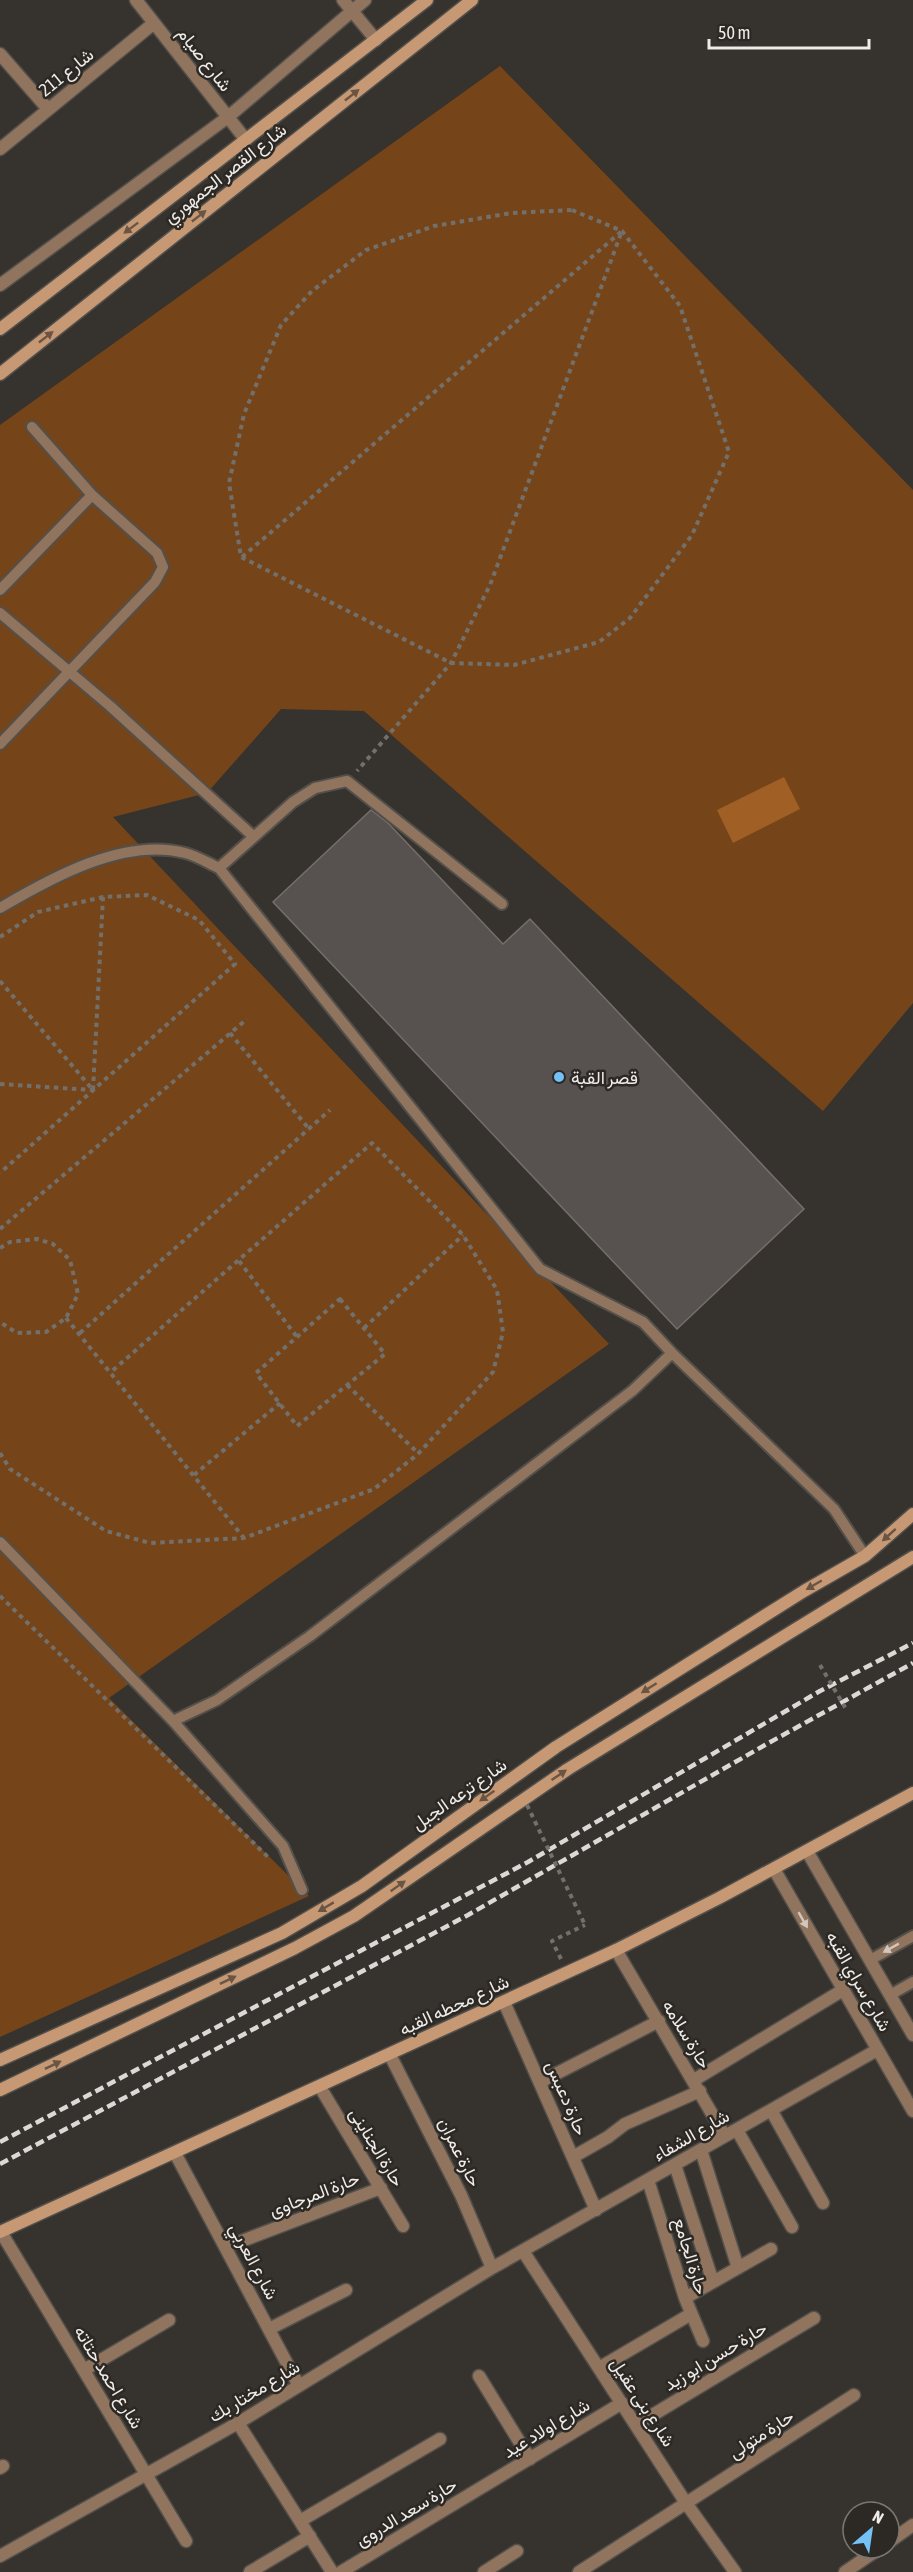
<svg xmlns="http://www.w3.org/2000/svg" width="913" height="2572" font-family="'Asap Condensed',Vazirmatn,sans-serif">
<rect width="100%" height="100%" fill="#36322e"/>
<!-- green -->
<path fill="#754519" d="M500 66 913 490V1003L823 1111 364 711 281 709 207 793 113 817 609 1344 109 1698 309 1896 0 2037V425Z"/>
<!-- water -->
<path fill="#a06025" d="M784 777 800 809 733 843 717 810Z"/>
<!-- building -->
<path fill="#57524f" stroke="#746f6b" stroke-width="1.5" d="M371 810 388 823 503 944 530 919 804 1209 677 1329 273 902Z"/>
<g fill="none" stroke-linecap="round" stroke-linejoin="round">
<defs>
<path id="service" d="M32 427 92 495
M0 590 92 495 157 553 163 567 155 582 0 744
M0 613 110 706 254 837
M219 868 293 802 315 788 347 781 502 904
M0 908C51 878 124 837 185 853 197 856 208 863 219 868L540 1269 643 1322 672 1353 632 1391 310 1636 217 1700 173 1721
M672 1353 834 1509 865 1556
M0 1542 173 1721 283 1846 302 1890
M870 1960 913 1936
M890 1995 913 1982"/>
<path id="minor" d="M136 0 246 140
M343 0 376 40
M0 54 48 109
M0 149 154 23
M0 285 228 117 365 0
M807 1851 913 2035
M774 1869 913 2111
M616 1950 725 2136
M504 2002 596 2210
M390 2055 461 2195 492 2268
M694 2080 843 1990
M540 2082 659 2021
M320 2087 403 2226
M771 2110 823 2203
M737 2130 792 2227
M701 2150 738 2268
M175 2153 299 2386
M573 2157 608 2137 625 2124 700 2091
M675 2165 713 2282
M648 2180 685 2298 703 2341
M1 2232 186 2541
M226 2247 381 2188
M523 2251 686 2503 735 2572
M685 2298 771 2249
M269 2329 346 2290
M599 2368 691 2314
M84 2370 169 2320
M479 2376 530 2459
M238 2423 332 2572
M636 2425 814 2318
M0 2468 3 2466
M300 2521 440 2439
M889 2542 913 2525
M0 2556 238 2423 492 2268 877 2050
M250 2572 310 2536
M341 2572 622 2403
M484 2572 517 2551
M579 2572 854 2395
M845 2572 880 2548"/>
<path id="secondary" d="M0 329 427 0
M0 374 472 0
M0 2060 282 1933 362 1886 556 1747 804 1591 865 1556 913 1514
M0 2090 295 1948 354 1916 568 1769 913 1557
M0 2232 616 1950 719 1898 913 1793"/>
</defs>
<!-- service casing -->
<use href="#service" stroke="#53504c" stroke-width="14"/>
<!-- minor casing -->
<use href="#minor" stroke="#53504c" stroke-width="15"/>
<!-- secondary casing -->
<use href="#secondary" stroke="#53504c" stroke-width="15"/>
<!-- path -->
<path stroke="#73706c" stroke-width="4" stroke-dasharray="4.5 4.5" stroke-linecap="butt" d="M572 210 622 231 680 306 729 452 692 535 630 618 599 642 514 665 451 663 241 557 229 483 244 414 281 325 312 291 366 250 434 226 511 213Z
M242 557 622 231 490 585 451 663 357 771
M0 937 38 912 103 897 147 895 199 920 235 964 0 1173
M0 981 93 1090
M230 1033 309 1129
M0 1084 92 1090
M93 1090 103 897
M0 1229 247 1019
M0 1248 10 1242 37 1239 53 1244 70 1260 78 1294 66 1318 46 1332 17 1333 0 1322
M239 1261 297 1337
M340 1299 385 1354 297 1426 256 1373Z
M66 1318 244 1538
M364 1328 463 1235
M80 1333 330 1110
M347 1385 418 1453
M0 1453 10 1469 106 1531 150 1543 244 1538 374 1489 418 1454 493 1372 503 1332 497 1290 463 1235 372 1143 111 1372
M194 1475 280 1403
M0 1596 270 1859
M561 1959 552 1941 585 1925"/>
<!-- service -->
<use href="#service" stroke="#91745d" stroke-width="10"/>
<!-- minor -->
<use href="#minor" stroke="#91745d" stroke-width="12"/>
<!-- secondary -->
<use href="#secondary" stroke="#c69873" stroke-width="12"/>
<!-- rail -->
<path stroke="#dbd8d5" stroke-width="4.5" stroke-dasharray="9 4.5" stroke-linecap="butt" d="M0 2142 528 1862 820 1691 913 1643
M0 2164 468 1915 765 1745 913 1663"/>
<!-- path-bridge -->
<path stroke="#73706c" stroke-width="4" stroke-dasharray="4.5 4.5" stroke-linecap="butt" d="M820 1665 846 1709
M527 1805 585 1925"/>
</g>
<!-- one-way arrows -->
<defs><path id="oneway-solid" d="M-6-.8H1V-3.2L6.5 0L1 3.2V.8H-6Z" transform="scale(1.5)"/></defs>
<g fill="#6a5544">
<use href="#oneway-solid" transform="translate(352 95) rotate(-38)"/>
<use href="#oneway-solid" transform="translate(199 216) rotate(-38)"/>
<use href="#oneway-solid" transform="translate(131 228) rotate(143)"/>
<use href="#oneway-solid" transform="translate(46 337) rotate(-38)"/>
<use href="#oneway-solid" transform="translate(889 1535) rotate(138)"/>
<use href="#oneway-solid" transform="translate(814 1585) rotate(150)"/>
<use href="#oneway-solid" transform="translate(649 1688) rotate(148)"/>
<use href="#oneway-solid" transform="translate(559 1775) rotate(-34)"/>
<use href="#oneway-solid" transform="translate(487 1796) rotate(145)"/>
<use href="#oneway-solid" transform="translate(398 1886) rotate(-35)"/>
<use href="#oneway-solid" transform="translate(326 1907) rotate(149)"/>
<use href="#oneway-solid" transform="translate(228 1980) rotate(-26)"/>
<use href="#oneway-solid" transform="translate(53 2065) rotate(-26)"/>
</g>
<g fill="#d2c7be">
<use href="#oneway-solid" transform="translate(803 1920) rotate(60)"/>
<use href="#oneway-solid" transform="translate(891 1948) rotate(151)"/>
</g>
<!-- markers -->
<circle fill="#73c1f5" stroke="#2c2824" stroke-width="2" cx="559" cy="1077" r="6"/>
<g text-anchor="middle" dominant-baseline="central" stroke-width="5" stroke-linejoin="round" paint-order="stroke">
<!-- street labels -->
<g font-size="18" fill="#eeebe8" stroke="#2c2824">
<text transform="translate(205 59) rotate(52)">شارع صيام</text>
<text transform="translate(66 72) rotate(-39)">شارع 211</text>
<text transform="translate(225 173) rotate(-38)">شارع القصر الجمهوري</text>
<text transform="translate(459 1794) rotate(-35)">شارع ترعه الجبل</text>
<text transform="translate(859 1981) rotate(60)">شارع سراي القبه</text>
<text transform="translate(454 2005) rotate(-25)">شارع محطه القبه</text>
<text transform="translate(687 2034) rotate(59)">حارة سلامه</text>
<text transform="translate(567 2098) rotate(67)">حارة دعبس</text>
<text transform="translate(691 2135) rotate(-30)">شارع الشفاء</text>
<text transform="translate(377 2147) rotate(59)">حارة الجناينى</text>
<text transform="translate(460 2152) rotate(64)">حارة عمران</text>
<text transform="translate(314 2194) rotate(-21)">حارة المرجاوى</text>
<text transform="translate(691 2256) rotate(73)">حارة الجامع</text>
<text transform="translate(254 2261) rotate(62)">شارع العربي</text>
<text transform="translate(715 2356) rotate(-31)">حارة حسن ابو زيد</text>
<text transform="translate(109 2377) rotate(59)">شارع احمد حتاته</text>
<text transform="translate(254 2391) rotate(-31)">شارع مختار بك</text>
<text transform="translate(643 2402) rotate(57)">شارع بنى عقيل</text>
<text transform="translate(546 2428) rotate(-31)">شارع اولاد عيد</text>
<text transform="translate(761 2434) rotate(-33)">حارة متولى</text>
<text transform="translate(406 2512) rotate(-31)">حارة سعد الدروى</text>
</g>
<!-- poi labels -->
<g font-size="18" fill="#eeebe8" stroke="#2c2824" text-anchor="start">
<text x="571" y="1077">قصر القبة</text>
</g>
</g>
<!-- north arrow -->
<g transform="translate(871 2530) rotate(29)"><circle r="28" fill="#2c2824" stroke="#7a7672" stroke-width="1.5"/>
<path d="M0-4.5L10 22L0 15L-10 22Z" fill="#73c1f5"/>
<text y="-9" font-size="16" font-weight="bold" text-anchor="middle" fill="#eeebe8">N</text>
</g>
<!-- scale -->
<path d="M709 39v9h160v-9" fill="none" stroke="#eeebe8" stroke-width="3"/>
<text x="718" y="39" font-size="18" fill="#eeebe8" stroke="#2c2824" stroke-width="4.5" paint-order="stroke">50 m</text>
</svg>
